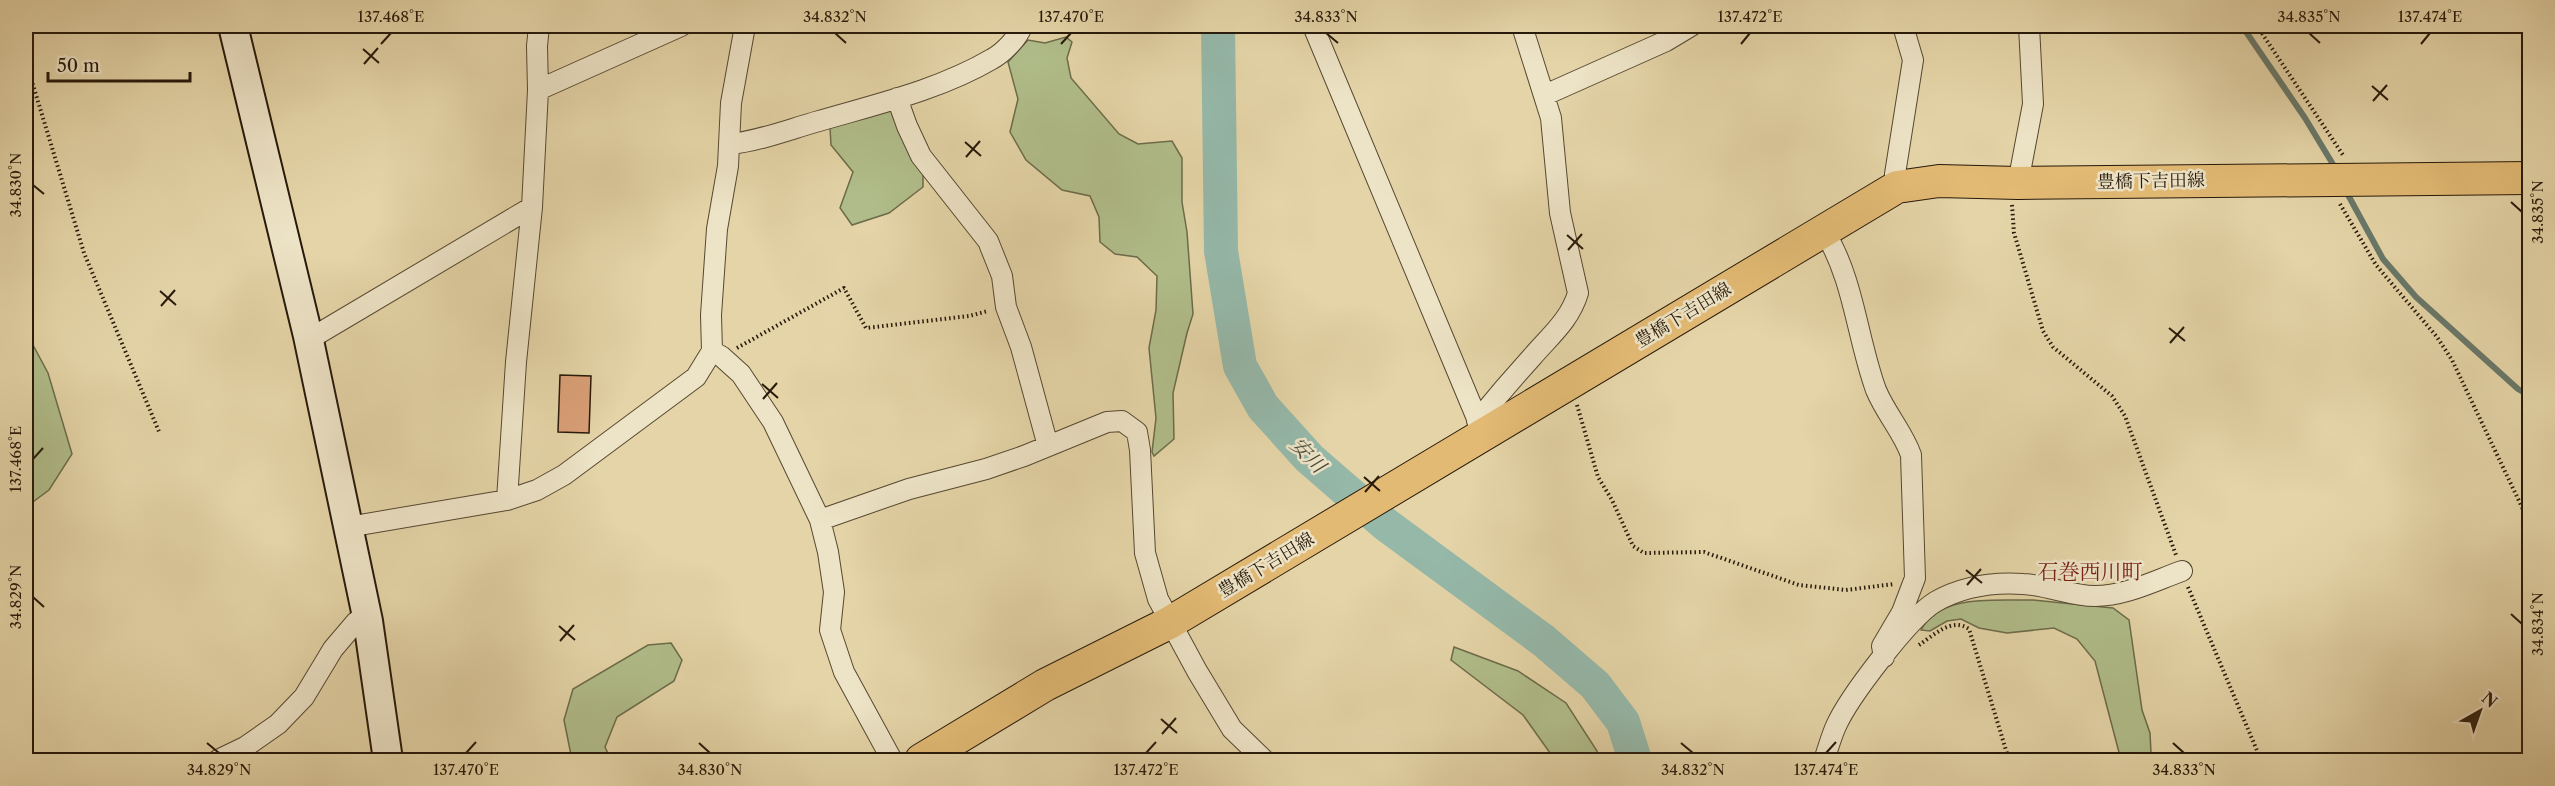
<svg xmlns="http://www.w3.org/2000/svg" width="2555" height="786" font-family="'Libre Caslon Text','Noto Serif JP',serif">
<rect width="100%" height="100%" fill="#e4d4a7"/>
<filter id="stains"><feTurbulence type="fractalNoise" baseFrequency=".00333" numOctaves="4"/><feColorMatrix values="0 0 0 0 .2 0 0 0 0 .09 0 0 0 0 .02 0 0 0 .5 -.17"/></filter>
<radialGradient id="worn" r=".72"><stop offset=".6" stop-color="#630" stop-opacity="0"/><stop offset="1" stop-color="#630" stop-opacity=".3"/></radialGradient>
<!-- green -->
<path fill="#b0bd8a" stroke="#6c6b4a" stroke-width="1.5" d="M1066 37 1072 42 1067 58 1071 78 1119 134 1138 144 1172 141 1182 158V202L1187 232 1193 314 1187 333 1173 393 1174 439 1154 456 1152 452 1156 418 1149 348 1156 310 1157 276 1137 257 1115 254 1100 242 1099 217 1090 196 1062 190 1026 160 1010 132 1018 99 1008 62 1028 40 1045 43Z
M885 107 895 111 923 169V187L889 213 852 225 840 208 853 172 831 145 830 128Z
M26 332 48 373 72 454 49 490 26 507Z
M2033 600 2113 608 2129 620 2142 710 2150 733 2151 753 2156 760H2121L2095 661 2077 639 2054 628 2007 633 1979 628 1961 619 1947 621 1930 631 1921 630C1941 593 1996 601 2033 600Z
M671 643 682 660 674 681 617 717 605 747 611 760H572L564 720 573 689 648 645Z
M1454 647 1518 671 1566 703 1597 751 1598 760H1555L1523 715 1451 660Z"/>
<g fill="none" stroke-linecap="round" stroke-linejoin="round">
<!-- stream -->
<path stroke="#697869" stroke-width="6" d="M2242 26 2305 118 2334 166
M2347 193 2383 259 2416 297 2518 389 2530 396"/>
<!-- river -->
<path stroke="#95b8a9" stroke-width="34" d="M1218 26 1221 251 1240 366 1263 407 1309 458 1385 524 1544 641 1595 685 1623 722 1635 760"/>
</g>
<!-- building -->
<path fill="#daa077" stroke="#27190a" stroke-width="1.5" d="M560 375 591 376 589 433 558 432Z"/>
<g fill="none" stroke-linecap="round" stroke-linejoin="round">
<defs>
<path id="street" d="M1313 26 1483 433
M538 90 681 26
M1545 95 1666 41 1691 26
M897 98 907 126 921 156 988 241 1002 276 1006 307 1021 347 1048 446
M730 144C760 141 790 129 819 121 877 104 939 90 992 59 1003 53 1018 38 1022 26
M2018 183 2033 104 2029 26
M1897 187 1895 174 1913 60 1903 26
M1824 231C1854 279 1857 338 1876 390 1886 414 1903 432 1911 455L1915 578 1902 612 1882 646 1884 657
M308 336 318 334 532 207 538 90 537 46 539 26
M712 351 721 356 741 374 773 422 820 520 828 552 834 592 830 630 844 672 892 760
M1477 421C1495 399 1513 378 1532 357 1550 336 1570 320 1578 293L1560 213 1551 118 1522 26
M507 500 516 362 532 207
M820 520 909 489 986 469 1024 456 1107 422 1122 421 1137 432 1140 450 1145 553 1158 599 1197 671 1232 729 1264 760
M348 527 507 500 537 490 564 475 696 377 712 351 711 315 717 229 728 166 731 103 745 26
M218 760 245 747 278 724 304 697 333 649 356 622 368 621
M1824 760C1828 749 1831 737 1836 726 1849 697 1909 618 1935 602 1961 587 1993 582 2023 584 2047 585 2071 596 2095 596 2125 596 2154 581 2182 571"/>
<path id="secondary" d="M233 26 308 336 368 621 388 760"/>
<path id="primary" d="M921 760 1045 685 1169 623 1897 187 1939 181 2018 183 2530 178"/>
</defs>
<!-- street casing -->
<use href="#street" stroke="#564831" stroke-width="22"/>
<!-- secondary casing -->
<use href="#secondary" stroke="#27190a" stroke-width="32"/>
<!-- primary casing -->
<use href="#primary" stroke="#27190a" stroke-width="34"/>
<!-- path -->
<path stroke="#27190a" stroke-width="4" stroke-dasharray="1.5 3" stroke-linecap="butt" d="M2257 26 2343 155
M2528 26 2530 29
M26 62 84 253 160 434
M2340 204 2376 265 2437 337 2452 360 2530 524
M2012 205 2014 233 2043 331 2053 347 2112 396 2125 416 2176 555
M737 348 844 288 866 328 969 316 988 311
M1577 405 1598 477 1612 500 1633 546 1644 553 1704 552 1799 585 1846 590 1894 584
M2188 587 2261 760
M1919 645C1934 635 1952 617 1969 629L2009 760"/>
<!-- street -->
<use href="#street" stroke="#ede3c6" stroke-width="20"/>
<!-- secondary -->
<use href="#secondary" stroke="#ede3c6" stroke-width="28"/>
<!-- primary -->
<use href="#primary" stroke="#e2ba74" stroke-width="32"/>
</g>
<!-- ticks -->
<path fill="none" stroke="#27190a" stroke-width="2" d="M835 33 846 43M1326 33 1338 43M2309 33 2320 43M381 44 391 33M1061 44 1071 33M1741 44 1750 33M2421 44 2430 33M363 49 379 63M364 64 378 48M2372 86 2388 100M2373 101 2387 85M965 142 981 156M966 157 980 141M33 185 44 194M2511 202 2522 212M1567 235 1583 249M1568 250 1582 234M160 291 176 305M161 306 175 290M2169 328 2185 341M2170 343 2184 327M762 384 778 398M763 399 777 383M33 459 43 448M1364 477 1380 491M1365 492 1379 476M1966 570 1982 583M1967 585 1981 569M33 597 44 607M2511 614 2522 624M559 626 575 640M560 641 574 625M1161 719 1177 733M1162 734 1176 718M207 743 219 753M699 743 710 753M1681 743 1693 753M2173 743 2184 753M466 753 476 742M1146 753 1156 742M1826 753 1836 742"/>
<g text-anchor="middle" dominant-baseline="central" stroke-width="5" stroke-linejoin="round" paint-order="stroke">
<!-- street labels -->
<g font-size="18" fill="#27190a" stroke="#ede3c6">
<text transform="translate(2151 181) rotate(-1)">豊橋下吉田線</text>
<text transform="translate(1683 315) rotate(-31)">豊橋下吉田線</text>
<text transform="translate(1266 565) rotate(-31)">豊橋下吉田線</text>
</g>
<!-- water labels -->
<g font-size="20" font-style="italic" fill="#48493a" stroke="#ede3c6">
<text transform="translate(1308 455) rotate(45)">安川</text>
</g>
<!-- quarter labels -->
<g font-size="21" fill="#7a1f14" stroke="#ede3c6">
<text x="2090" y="571">石巻西川町</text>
</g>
</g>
<!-- margin -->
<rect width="2555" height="786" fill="none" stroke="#e4d4a7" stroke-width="66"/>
<!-- north arrow -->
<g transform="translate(2480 711) rotate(40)" stroke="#ede3c6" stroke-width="4.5" paint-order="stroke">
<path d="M0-4.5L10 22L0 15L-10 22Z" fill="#27190a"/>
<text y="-9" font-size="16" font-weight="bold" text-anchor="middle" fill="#27190a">N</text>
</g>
<!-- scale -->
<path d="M48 72v9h142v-9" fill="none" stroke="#27190a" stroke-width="3"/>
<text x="57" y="72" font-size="18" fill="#27190a" stroke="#ede3c6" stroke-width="4.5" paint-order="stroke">50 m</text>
<rect x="33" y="33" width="2489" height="720" fill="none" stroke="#27190a" stroke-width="2"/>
<g font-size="15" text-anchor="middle" fill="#27190a">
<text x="391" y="22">137.468°E</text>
<text x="835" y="22">34.832°N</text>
<text x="1071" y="22">137.470°E</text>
<text x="1326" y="22">34.833°N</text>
<text x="1750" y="22">137.472°E</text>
<text x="2309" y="22">34.835°N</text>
<text x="2430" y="22">137.474°E</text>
<text transform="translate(16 185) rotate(-90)" y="5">34.830°N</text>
<text transform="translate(2538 212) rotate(-90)" y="5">34.835°N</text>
<text transform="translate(16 459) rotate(-90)" y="5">137.468°E</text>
<text transform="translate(16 597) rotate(-90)" y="5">34.829°N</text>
<text transform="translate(2538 624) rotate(-90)" y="5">34.834°N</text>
<text x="219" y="775">34.829°N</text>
<text x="466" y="775">137.470°E</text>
<text x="710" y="775">34.830°N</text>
<text x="1146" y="775">137.472°E</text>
<text x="1693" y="775">34.832°N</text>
<text x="1826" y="775">137.474°E</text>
<text x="2184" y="775">34.833°N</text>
</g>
<rect width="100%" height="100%" filter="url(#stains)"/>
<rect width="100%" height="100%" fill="url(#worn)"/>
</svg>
